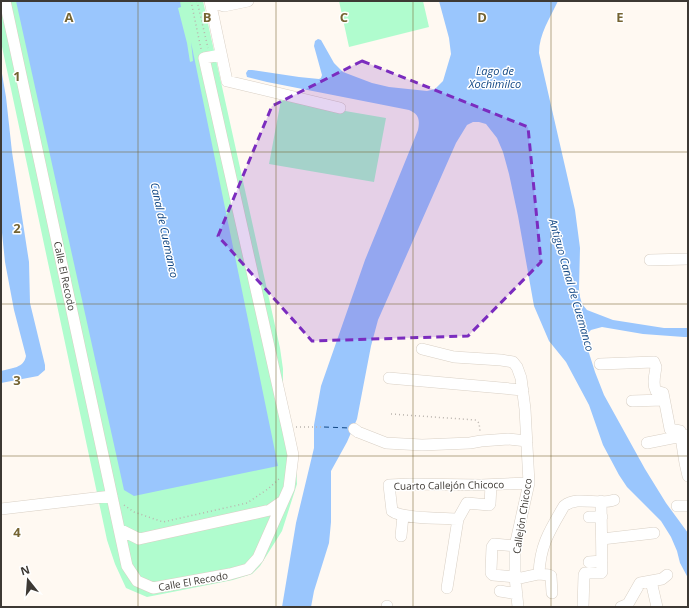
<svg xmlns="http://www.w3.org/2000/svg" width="689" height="608" font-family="'Open Sans',sans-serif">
<rect width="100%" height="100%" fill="#fff9f2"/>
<!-- grass -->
<path fill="#b0fcce" d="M1 1H203L280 348 283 369V388L296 462 297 484 282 531 260 566 252 574 233 580 147 597 126 588 115 564 107 540 1 42Z
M339 1H423L429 27 349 47Z
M281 100 386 118 374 182 269 164Z"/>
<!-- water -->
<path fill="#9ac6fd" d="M16 1H180L181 7 178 8 187 43 190 62 193 61 191 42 278 466 134 496 124 490Z
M439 1H558C550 18 539 34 539 53L575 210 580 248 579 289 580 297 582 304 587 310 613 320 664 328H688V337H684L643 334 602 327 591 330 587 334 586 339 589 353 595 372 604 395 645 469 666 503 688 533V578L680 563 677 551 671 537 661 521 627 487 619 475 603 445 589 405 566 362 549 341 534 306 518 216 509 174 503 152 497 138 486 124 479 122H473L467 125 456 143 378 320 371 346 357 419 347 442 331 471V522L329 543 314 591 311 607H282L296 523 314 448V425L321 386 365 260 418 130C420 120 419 114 409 110L267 82 247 77 246 73 248 70H252L299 77 319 79 321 78 322 75 314 46 315 41 318 39 321 40 334 63 343 72 372 83 389 87 427 91 435 89 443 81 451 54 449 38Z
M1 68 6 97 12 152 29 262 30 303 45 365V370L38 376 1 383V371C12 368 24 368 26 356L14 310 5 262 1 223Z"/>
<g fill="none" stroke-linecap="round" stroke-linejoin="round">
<!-- ferry -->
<path stroke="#124885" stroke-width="1" stroke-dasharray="5 4" stroke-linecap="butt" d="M324 427 350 428"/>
<defs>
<path id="minor" d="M5 1 127 566 137 581 153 588 230 574 248 569 258 558 289 488 293 455 287 427 204 58 221 55
M210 1 227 81 340 108
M220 1 221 5 224 6 248 1
M650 260 688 259
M422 349 454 357 501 360 513 362 517 367 521 378 525 409 529 483 515 546V577L518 607
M600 364 654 362 656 367C655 375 652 384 656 391L663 393 670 429 680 431 685 463 688 476
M389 378 523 390
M632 401 663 400
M354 429 358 432 386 443 422 445 470 443 481 441 508 439 527 441
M647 443 687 435
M677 506H688
M1 509 112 496
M589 517H602
M458 519C444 518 402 519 392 511L389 485 410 484 481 485 529 483
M119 529 139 539 270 510 283 501
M401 536 403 516
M602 539 654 533
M589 562 602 561
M539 574 549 575 551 576 552 593
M515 577 493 575 491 573V570L492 547 494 544 515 546
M516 579 539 574C540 545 550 530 564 506 578 495 599 506 614 500
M651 581 657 607
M447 588 458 519 467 503 489 505 490 504 491 485
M500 591 517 594
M387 607V606
M583 607 584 575 585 573H601L602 572 601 501
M621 607 628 604 640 583 662 579 667 575"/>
</defs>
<!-- minor casing -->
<use href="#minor" stroke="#d9d0c5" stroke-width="12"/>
<!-- path -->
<path stroke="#bab4ae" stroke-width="1.5" stroke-dasharray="1 3" stroke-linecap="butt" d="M191 1 201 49
M197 1 208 48
M391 414 476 420 479 423 480 431
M296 427H324
M124 505 134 512 163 522 247 503 268 489 281 477"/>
<!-- minor -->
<use href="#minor" stroke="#fff" stroke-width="11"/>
</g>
<!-- marked area -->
<path fill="#7b2cbf" fill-opacity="0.2" stroke="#7b2cbf" stroke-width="3" stroke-dasharray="8 5" stroke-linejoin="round" d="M362 61 528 127 541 262 468 336 312 341 218 236 272 106Z"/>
<!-- grid -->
<path fill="none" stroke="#756432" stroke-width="1" stroke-opacity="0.55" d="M138 1V607M276 1V607M413 1V607M551 1V607M1 152H688M1 304H688M1 456H688"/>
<g text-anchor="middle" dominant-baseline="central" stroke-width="3" stroke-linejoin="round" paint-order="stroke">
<!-- street labels -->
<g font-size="10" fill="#3d3934" stroke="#fff">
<text transform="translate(65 276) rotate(78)">Calle El Recodo</text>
<text transform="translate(449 485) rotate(-1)">Cuarto Callejón Chicoco</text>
<text transform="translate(522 516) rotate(-81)">Callejón Chicoco</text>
<text transform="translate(193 581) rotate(-10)">Calle El Recodo</text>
</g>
<!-- water labels -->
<g font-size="11" font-style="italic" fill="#124885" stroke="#fff">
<text x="495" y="70">Lago de<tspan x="495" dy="13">Xochimilco</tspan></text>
<text transform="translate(165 230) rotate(78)">Canal de Cuemanco</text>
<text transform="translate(572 285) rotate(74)">Antiguo Canal de Cuemanco</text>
</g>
</g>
<g font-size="13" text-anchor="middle" font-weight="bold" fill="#756432" stroke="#fff" stroke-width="3" stroke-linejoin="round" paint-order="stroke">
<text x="69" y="22">A</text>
<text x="207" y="22">B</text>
<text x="344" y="22">C</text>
<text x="482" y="22">D</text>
<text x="620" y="22">E</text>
<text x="17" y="81">1</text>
<text x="17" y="233">2</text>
<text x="17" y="385">3</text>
<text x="17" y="537">4</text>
</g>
<!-- border -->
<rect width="689" height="608" fill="none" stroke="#3d3934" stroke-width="4"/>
<!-- north arrow -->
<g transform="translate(28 580) rotate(343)" stroke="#ffffff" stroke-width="3" paint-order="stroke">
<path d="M0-3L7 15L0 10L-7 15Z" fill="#3d3934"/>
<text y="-6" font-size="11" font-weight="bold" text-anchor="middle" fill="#3d3934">N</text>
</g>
</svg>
